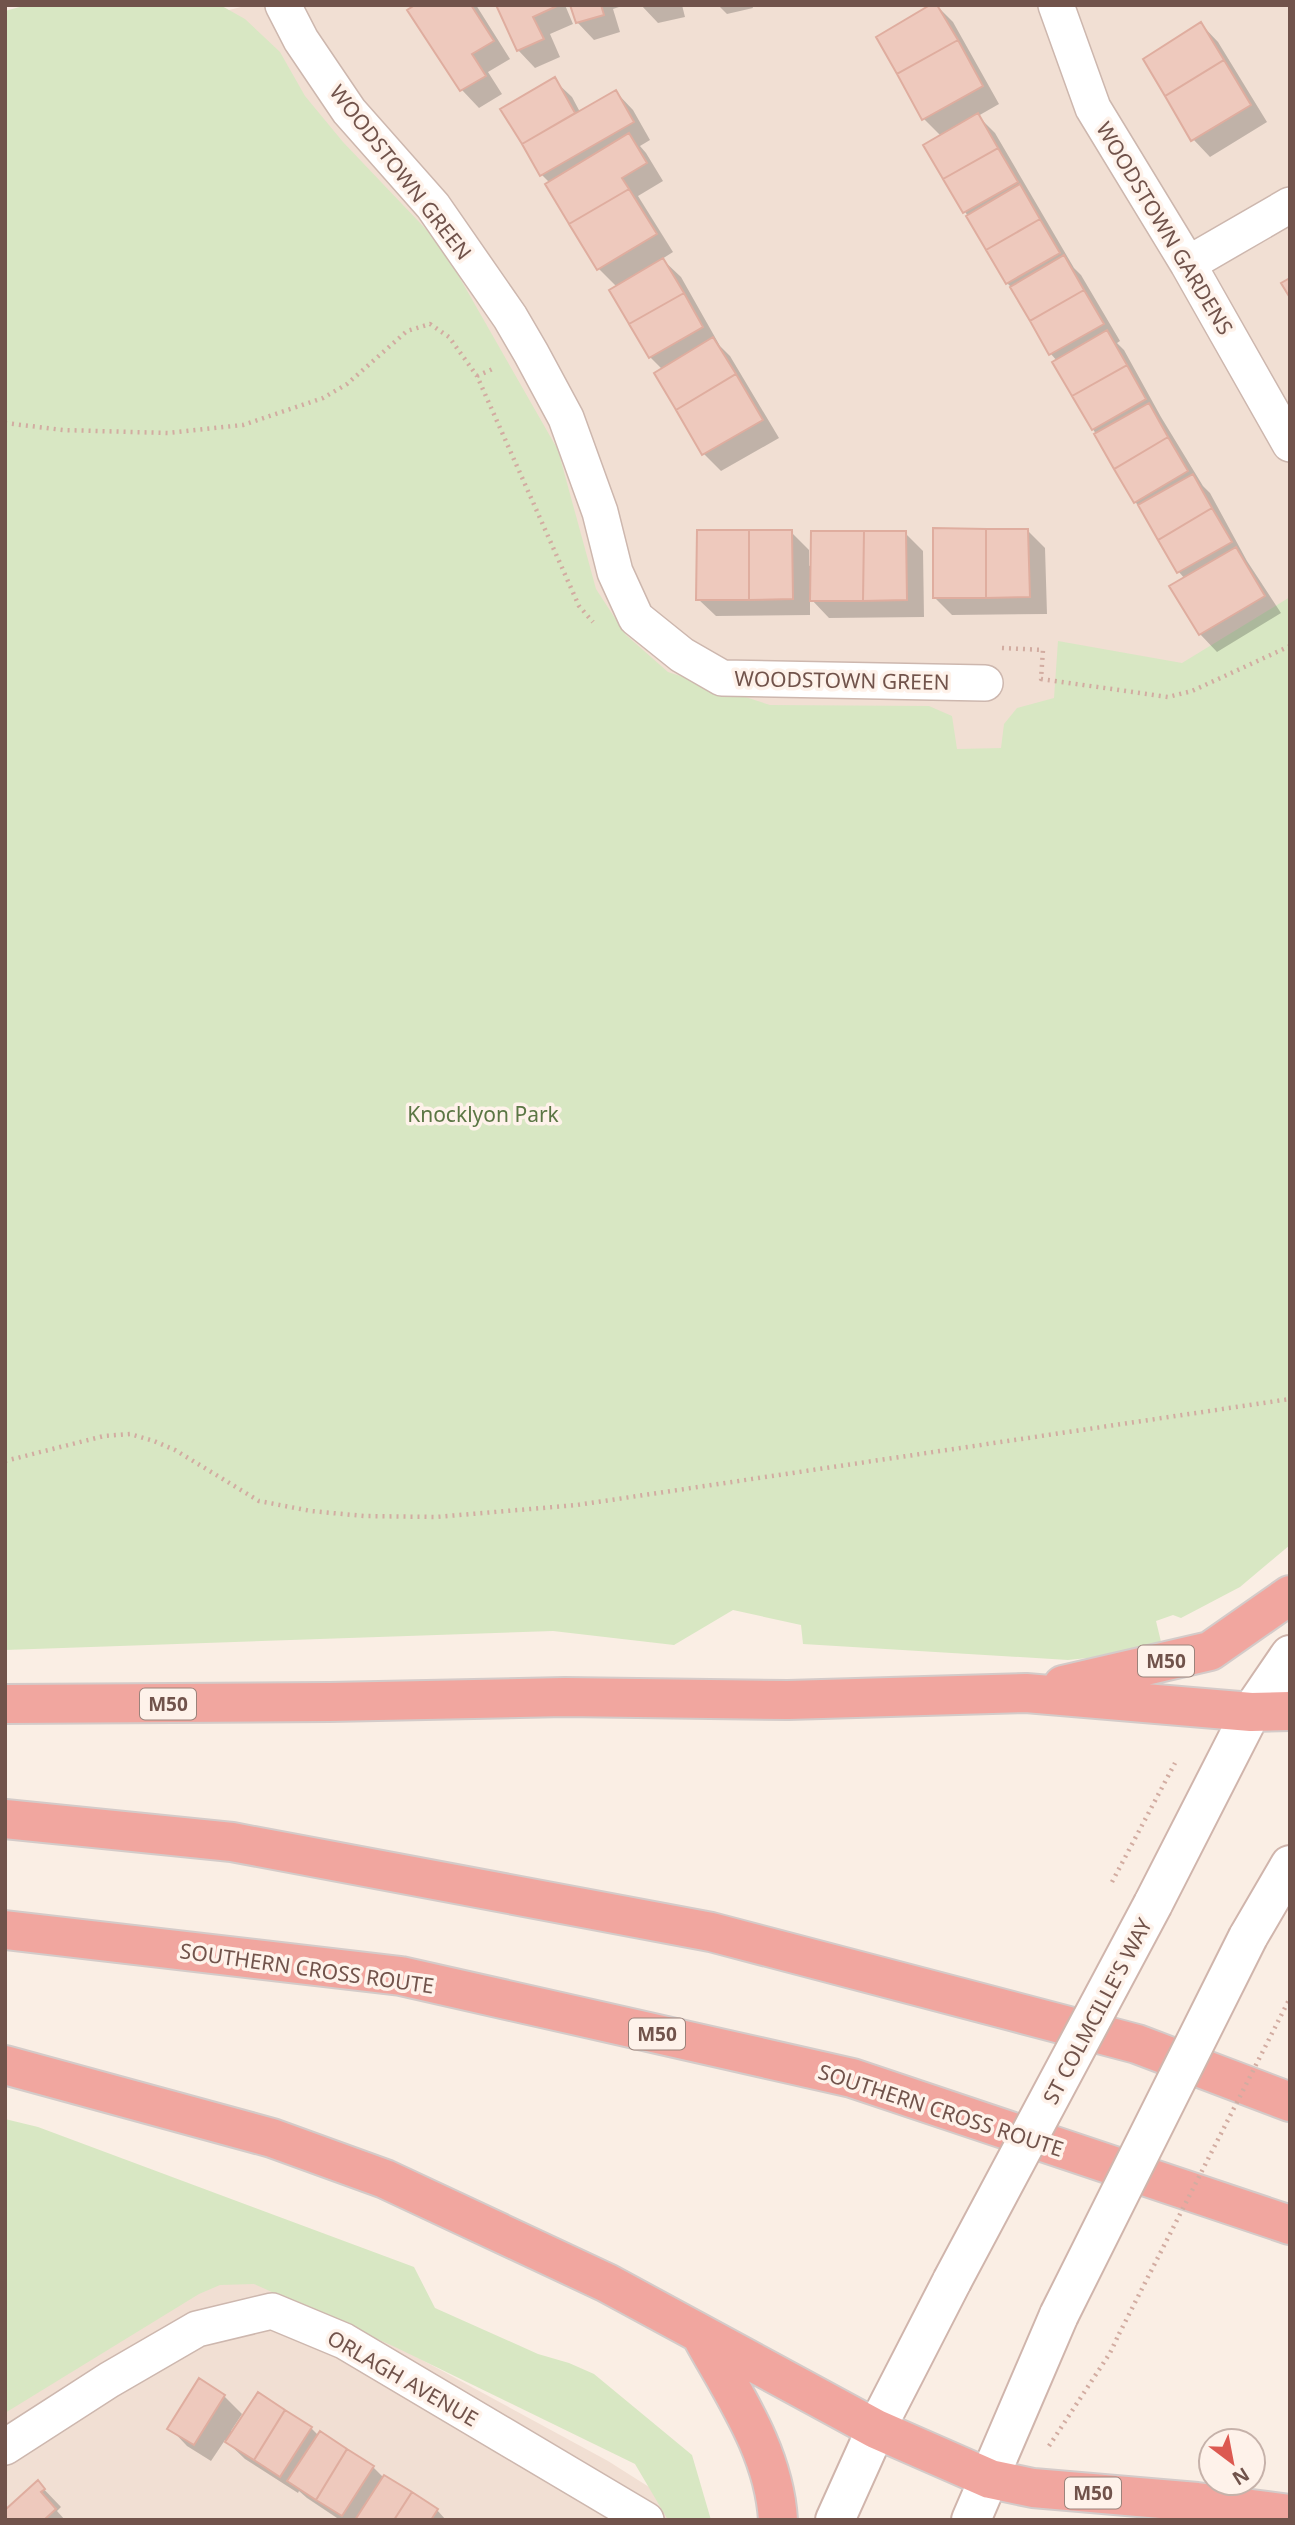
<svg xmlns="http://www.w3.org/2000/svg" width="1295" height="2525" font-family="'Noto Sans',sans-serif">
<rect width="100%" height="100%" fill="#faeee4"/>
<!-- residential -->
<path fill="#f1dfd3" d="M249 5H1290V785L728 804 225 11Z
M5 2158 251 2267 608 2461 679 2506 681 2520H5Z"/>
<!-- green -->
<path fill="#d8e7c3" d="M27 5H220L245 19 280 52 305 96 343 142 441 245 558 450 596 589 626 635 668 672 770 705 929 706 952 716 957 749 1001 748 1004 724 1017 708 1054 698 1058 641 1182 663 1290 597V1545L1240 1587 1181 1618 1173 1615 1156 1621 1162 1646 1117 1655 1068 1660 803 1644 801 1625 733 1610 674 1645 553 1631 5 1650V11Z
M5 2119 38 2127 414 2267 435 2308 538 2354 569 2363 594 2374 692 2455 711 2520H668L635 2464 395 2347 254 2284 220 2285 199 2294 5 2413Z"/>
<!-- shadow -->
<path fill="#0003" d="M418 5H476L510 59 488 72 502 94 479 108 462 90 410 10Z
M498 5H565L573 24 550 34 560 57 535 68 518 50Z
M572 5H625L613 9 620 32 594 40 577 22Z
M641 5H682L685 17 658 23Z
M718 5H752L753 8 727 14Z
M936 5 953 22 999 104 978 116 995 133 1074 268 1081 275 1120 341 1117 343 1124 350 1161 417 1203 486 1210 493 1247 561 1281 613 1217 652 1200 634 1185 579 1179 572 1141 508 1135 502 1055 363 1057 361 1051 354 1013 289 1007 283 926 145 941 136 924 119 879 38Z
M1201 24 1218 42 1267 122 1210 157 1193 139Z
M554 80 572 97 580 112 616 92 633 110 650 140 640 146 646 153 663 181 638 196 673 252 662 259 681 277 720 346 730 356 779 438 721 471 704 454 663 370 650 357 617 287 599 269 548 185 550 183 541 174 502 109Z
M1027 530 1045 548 1047 614 952 615 934 597Z
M791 532 809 550V566L905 533 923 551 924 617 829 618 810 598V615L716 616 698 599Z
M200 2380 224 2396 242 2414 231 2431 234 2433 258 2395 311 2428 319 2436 373 2467 384 2478 437 2510 446 2520H340L307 2498 299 2491 298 2493 245 2459 225 2440 211 2461 187 2446 170 2428Z
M38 2483 61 2507 57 2511 65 2520H5Z"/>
<!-- building -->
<path fill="#eec9bd" stroke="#dfad9f" stroke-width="2" d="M415 5H471L494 41 472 54 486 76 460 91 407 10Z
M496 5H557V6L533 17 544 39 517 51Z
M570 5H601L604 15 576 23Z
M930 5H937L958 40 897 74 876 37Z
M1201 22 1224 60 1165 96 1143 59Z
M958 40 983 86 922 120 897 74Z
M1224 60 1251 105 1191 141 1165 96Z
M555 77 575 113 522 144 500 109Z
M616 90 634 122 540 176 522 144Z
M978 113 998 148 943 179 923 145Z
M629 133 647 163 622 178 629 189 569 224 545 184Z
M998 148 1018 182 963 213 943 179Z
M1020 184 1040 219 986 250 966 216Z
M629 189 657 234 597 270 569 224Z
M1040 219 1060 253 1006 284 986 250Z
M1064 255 1084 290 1030 321 1010 287Z
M663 258 684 293 629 324 609 290Z
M1290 278V298L1281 283Z
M1084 290 1104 324 1049 355 1030 321Z
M684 293 703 327 649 358 629 324Z
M1107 330 1127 365 1072 396 1052 362Z
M713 337 736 374 676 410 654 373Z
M1127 365 1146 399 1092 430 1072 396Z
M736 374 763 420 702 455 676 410Z
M1149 403 1168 437 1114 469 1094 434Z
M1168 437 1188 471 1134 503 1114 469Z
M1193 474 1212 508 1158 540 1138 505Z
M1212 508 1232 542 1177 573 1158 540Z
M933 528 986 529V598H933Z
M986 529H1028L1030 597 986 598Z
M697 530H749V600H696Z
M749 530H792L793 599 749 600Z
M811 531H864L863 601H810Z
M864 531H906L907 600 863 601Z
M1236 547 1265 596 1199 635 1169 586Z
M199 2378 225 2395 194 2445 167 2429Z
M258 2392 285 2410 254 2460 225 2442Z
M285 2410 312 2427 280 2477 254 2460Z
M320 2431 347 2449 316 2500 287 2481Z
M347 2449 374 2466 342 2516 316 2500Z
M384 2475 412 2492 394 2520H355Z
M38 2480 45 2489 41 2492 56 2509 44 2520H5V2510Z
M412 2492 438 2509 431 2520H394Z"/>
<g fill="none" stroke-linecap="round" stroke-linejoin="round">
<defs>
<path id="street" d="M283 5 301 40 349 111 433 206 510 317 531 353 566 418 600 512 615 572 636 618 682 655 722 678 985 683
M1056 5 1093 108 1188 264 1290 444
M1188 264 1290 205
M5 2447 109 2380 197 2329 272 2311 344 2341 646 2520"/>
<path id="secondary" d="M1153 1904 1251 1712 1290 1655
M1248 1937 1290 1865
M835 2520 876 2429 952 2281
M971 2520 1059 2315"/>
<path id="highway" d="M1063 1685 1210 1651 1290 1595
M5 1704 330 1702 565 1697 788 1700 1026 1693 1251 1712 1290 1711
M5 1819 232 1842 711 1932 1137 2044 1290 2102
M5 1930 401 1976 852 2078 1290 2225
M5 2065 272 2138 385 2179 607 2283 876 2429 990 2479 1033 2488 1197 2502 1290 2514
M702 2337C734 2395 774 2452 778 2520"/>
</defs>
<!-- street casing -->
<use href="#street" stroke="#cdb7ae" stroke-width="38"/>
<!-- secondary casing -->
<use href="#secondary" stroke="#d0b5ac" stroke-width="42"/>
<!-- highway casing -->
<use href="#highway" stroke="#d4cbc9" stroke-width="42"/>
<!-- path -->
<path stroke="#d2aca1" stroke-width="4.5" stroke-dasharray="2 5" stroke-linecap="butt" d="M477 376 495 368
M5 423 63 430 168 433 243 425 323 398 347 384 407 331 430 324 449 337 477 376 579 606 593 622
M1002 648 1043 650 1041 679 1168 697 1192 691 1290 646
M5 1461 104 1436 130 1434 154 1441 175 1450 259 1501 311 1511 364 1516 436 1517 577 1505 1290 1399
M1112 1882 1175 1763
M1049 2446 1110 2353 1119 2334"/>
<!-- street -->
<use href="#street" stroke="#fff" stroke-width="35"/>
<!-- secondary -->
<use href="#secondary" stroke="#fff" stroke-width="38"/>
<!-- highway -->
<use href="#highway" stroke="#f1a69f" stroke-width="38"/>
<defs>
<path id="secondary-bridge" d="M952 2281 1153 1904
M1059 2315 1248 1937"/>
</defs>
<!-- secondary-bridge casing -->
<use href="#secondary-bridge" stroke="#d0b5ac" stroke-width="42" stroke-linecap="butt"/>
<!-- path-bridge -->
<path stroke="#d2aca1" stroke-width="4.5" stroke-dasharray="2 5" stroke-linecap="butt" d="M1119 2334 1290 1998"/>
<!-- secondary-bridge -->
<use href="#secondary-bridge" stroke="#fff" stroke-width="38"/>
</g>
<g text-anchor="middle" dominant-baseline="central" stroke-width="7" stroke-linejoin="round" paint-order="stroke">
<!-- shield labels -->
<g fill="#fef2ea" stroke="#9b837b" stroke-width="2">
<rect x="1138" y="1645.5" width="56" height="31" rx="5"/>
<rect x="140" y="1688.5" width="56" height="31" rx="5"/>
<rect x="629" y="2018.5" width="56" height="31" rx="5"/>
<rect x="1065" y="2477.5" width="56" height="31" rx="5"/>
</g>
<g font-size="19" font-weight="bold" fill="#71534b">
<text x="1166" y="1661">M50</text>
<text x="168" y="1704">M50</text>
<text x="657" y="2034">M50</text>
<text x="1093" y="2493">M50</text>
</g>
<!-- street labels -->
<g font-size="21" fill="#71534b" stroke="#fef2ea">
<text transform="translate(401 172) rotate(52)">WOODSTOWN GREEN</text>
<text transform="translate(1165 228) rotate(59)">WOODSTOWN GARDENS</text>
<text transform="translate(842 680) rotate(1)">WOODSTOWN GREEN</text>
<text transform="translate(307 1968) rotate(8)">SOUTHERN CROSS ROUTE</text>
<text transform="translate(1097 2011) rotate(-62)">ST COLMCILLE'S WAY</text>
<text transform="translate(941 2110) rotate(18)">SOUTHERN CROSS ROUTE</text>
<text transform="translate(403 2378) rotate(30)">ORLAGH AVENUE</text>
</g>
<!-- park labels -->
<g font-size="21" fill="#5b7644" stroke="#fef2ea">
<text x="483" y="1114">Knocklyon Park</text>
</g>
</g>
<!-- border -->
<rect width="1295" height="2525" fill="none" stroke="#71534b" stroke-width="14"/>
<!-- north arrow -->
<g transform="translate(1232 2462) rotate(148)"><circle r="33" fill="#fef2ea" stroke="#c6b2aa" stroke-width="2"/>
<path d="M0-5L12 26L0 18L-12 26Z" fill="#dc5951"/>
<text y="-10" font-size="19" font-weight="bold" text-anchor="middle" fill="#71534b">N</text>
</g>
</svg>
